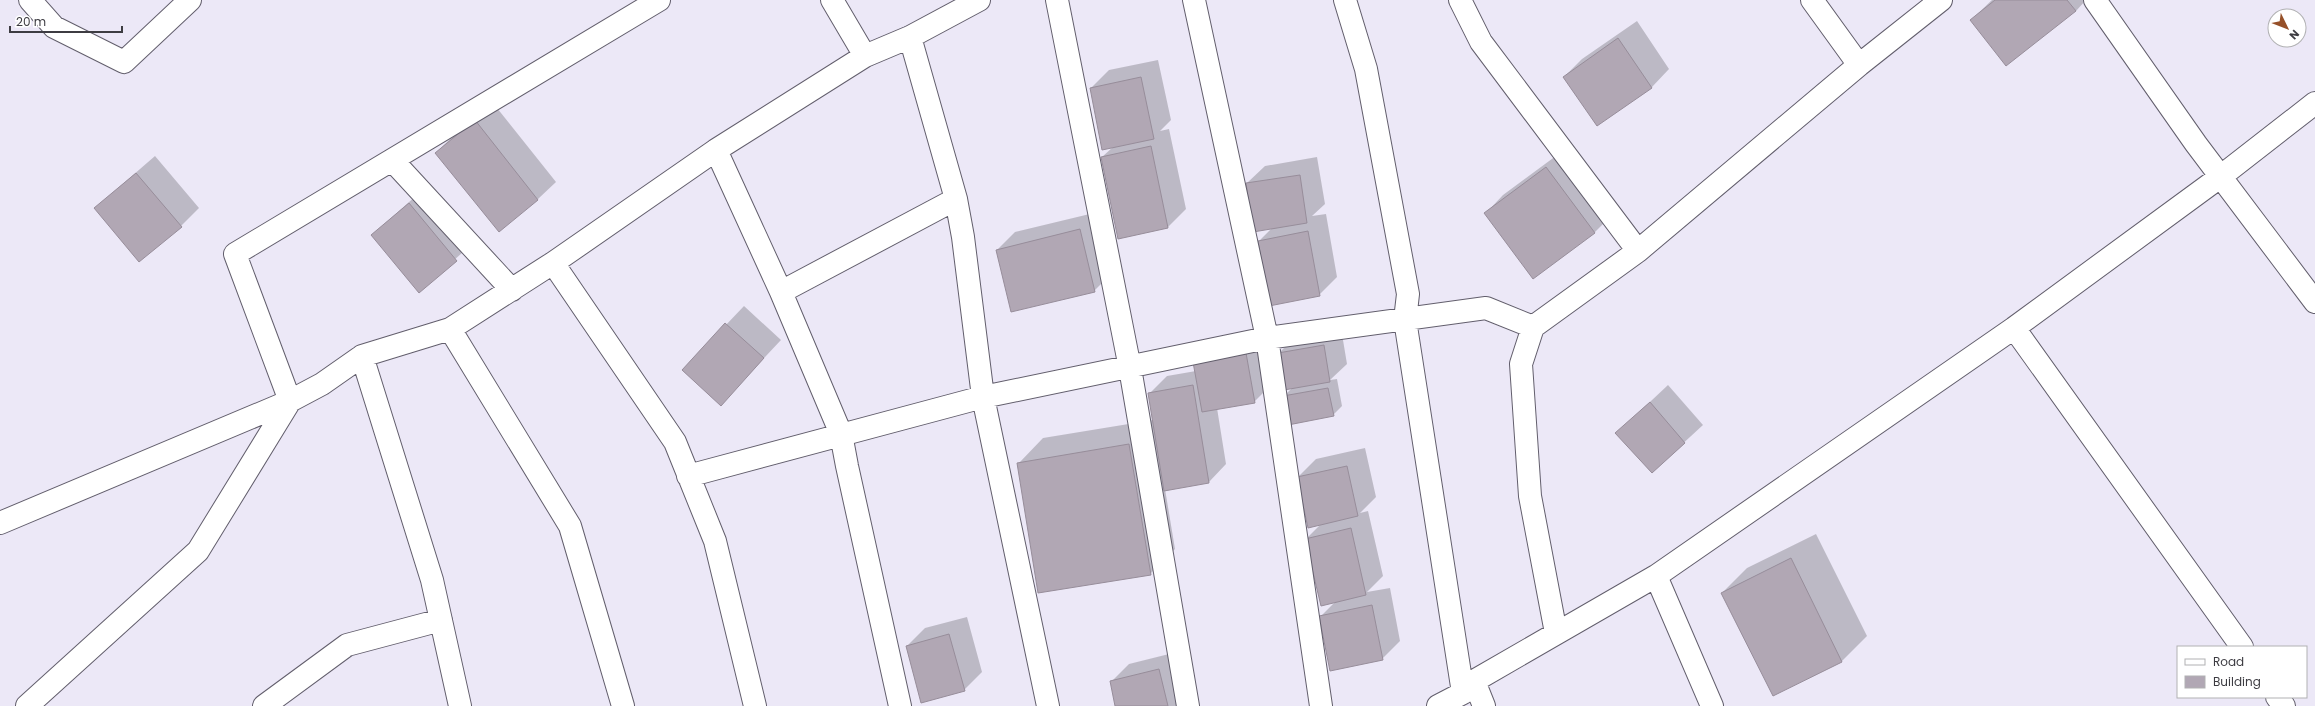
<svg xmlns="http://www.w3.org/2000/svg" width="2315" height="706" font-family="Poppins,sans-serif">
<rect width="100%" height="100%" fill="#ece8f7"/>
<!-- shadow -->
<path fill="#0003" d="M1992 0H2086L2076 11 1971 20Z
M1637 21 1669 69 1652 87 1597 125 1564 77 1582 59Z
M1158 60 1171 120 1160 131 1169 129 1186 209 1168 227 1119 237 1102 157 1113 147 1091 88 1109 70Z
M493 103 556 182 538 199 499 230 436 153 454 135Z
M1564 150 1612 215 1594 233 1486 213 1503 195Z
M155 156 199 208 181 226 95 208Z
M1317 157 1325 204 1312 216 1326 214 1337 277 1319 295 1259 241 1272 228 1247 183 1265 166Z
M427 186 474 242 419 292 372 235Z
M1098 212 1112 273 1094 291 997 250 1015 232Z
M744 306 781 340 721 404 683 370Z
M1341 328 1347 364 1330 380 1337 379 1342 406 1333 415 1284 396 1293 387 1279 353 1297 335Z
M1264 336 1272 384 1254 402 1217 408 1226 464 1209 482 1165 489 1175 549 1150 574 1019 463 1043 438 1153 420 1149 394 1167 376 1196 371Z
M1668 385 1703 425 1652 472 1617 433Z
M1365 448 1376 497 1360 513 1368 511 1383 576 1367 592 1390 588 1400 641 1382 659 1321 616 1336 601 1306 539 1322 523 1298 477 1316 459Z
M1816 534 1867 636 1842 661 1773 695 1722 593 1747 568Z
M967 617 982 672 964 690 907 646 925 628Z
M1177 652 1190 706H1116L1111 682 1129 664Z"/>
<!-- building -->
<path fill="#b1a7b4" stroke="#978d9a" d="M1995 0H2067L2076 11 2006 66 1970 20Z
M1618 38 1652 88 1597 126 1563 77Z
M1141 77 1154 139 1102 150 1090 88Z
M475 120 538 200 499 232 435 153Z
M1151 146 1168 228 1118 239 1101 157Z
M1546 167 1595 233 1533 279 1484 213Z
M136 173 182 227 139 262 94 208Z
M1300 175 1307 223 1253 232 1246 183Z
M409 203 457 261 419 293 371 235Z
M1080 229 1095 292 1011 312 996 250Z
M1308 231 1320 296 1269 306 1258 241Z
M725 323 764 358 721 406 682 370Z
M1324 345 1330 382 1284 390 1278 353Z
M1246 353 1255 403 1202 412 1193 362Z
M1193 385 1209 483 1164 491 1148 393Z
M1328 388 1334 416 1288 425 1283 396Z
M1650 402 1685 443 1652 473 1615 433Z
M1129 444 1151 575 1038 593 1017 463Z
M1347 466 1358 516 1308 528 1297 477Z
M1351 528 1366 595 1321 606 1305 539Z
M1791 558 1842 662 1773 696 1721 593Z
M1372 605 1383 660 1330 671 1319 616Z
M949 634 965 691 921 703 906 646Z
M1159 669 1168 706H1115L1110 681Z"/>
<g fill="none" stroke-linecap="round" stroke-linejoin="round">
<defs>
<path id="minor" d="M30 0 54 27 124 62 190 0
M832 0 865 56
M1057 0 1130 368 1188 706
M1194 0 1267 338 1321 706
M1345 0 1366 69 1408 294 1405 320 1463 693
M1460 0 1481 42 1638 251
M2095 0 2196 144 2315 302
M910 37 956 199 963 237 983 397 1048 706
M1859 65 1941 0
M716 150 781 292 841 434 847 466 900 706
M392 160 512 290
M553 263 675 442 715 541 755 706
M781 292 956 199
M1533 327 1521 364 1530 496 1556 633
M2014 328 2242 647
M450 329 570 526 623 706
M362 356 432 580 460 706
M688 476 983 397 1267 338 1486 308 1533 327 1638 251 1859 65 1812 0
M0 523 290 401 322 384 362 356 450 329 553 263 716 150 865 56 910 37 979 0
M1656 576 1712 706
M1474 681 1484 706
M2277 697 2284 706
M27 706 198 551 290 401 235 254 659 0
M264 706 347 645 441 620
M1438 706 1463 693 1474 681 1656 576 2014 328 2220 177 2315 103"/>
</defs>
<!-- minor casing -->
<use href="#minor" stroke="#625e6c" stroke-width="24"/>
<!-- minor -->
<use href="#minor" stroke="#fff" stroke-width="22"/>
</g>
<!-- legend -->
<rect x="2177" y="646" width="130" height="52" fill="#ffffff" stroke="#b1b1b3"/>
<rect x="2185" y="659" width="20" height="6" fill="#ffffff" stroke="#b1b1b3"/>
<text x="2213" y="666" font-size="12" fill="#3d3c42">Road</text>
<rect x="2185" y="676" width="20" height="12" fill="#b1a7b4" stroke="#b1b1b3"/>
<text x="2213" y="686" font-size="12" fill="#3d3c42">Building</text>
<!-- north arrow -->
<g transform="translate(2287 28) rotate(133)"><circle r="19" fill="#ffffff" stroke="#b1b1b3"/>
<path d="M0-3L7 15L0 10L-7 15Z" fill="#965029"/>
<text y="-6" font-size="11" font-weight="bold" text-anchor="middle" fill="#3d3c42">N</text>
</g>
<!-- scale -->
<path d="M10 26v6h112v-6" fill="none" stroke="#3d3c42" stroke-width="2"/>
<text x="16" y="26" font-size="12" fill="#3d3c42" stroke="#ffffff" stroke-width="3" paint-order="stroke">20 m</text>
</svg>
